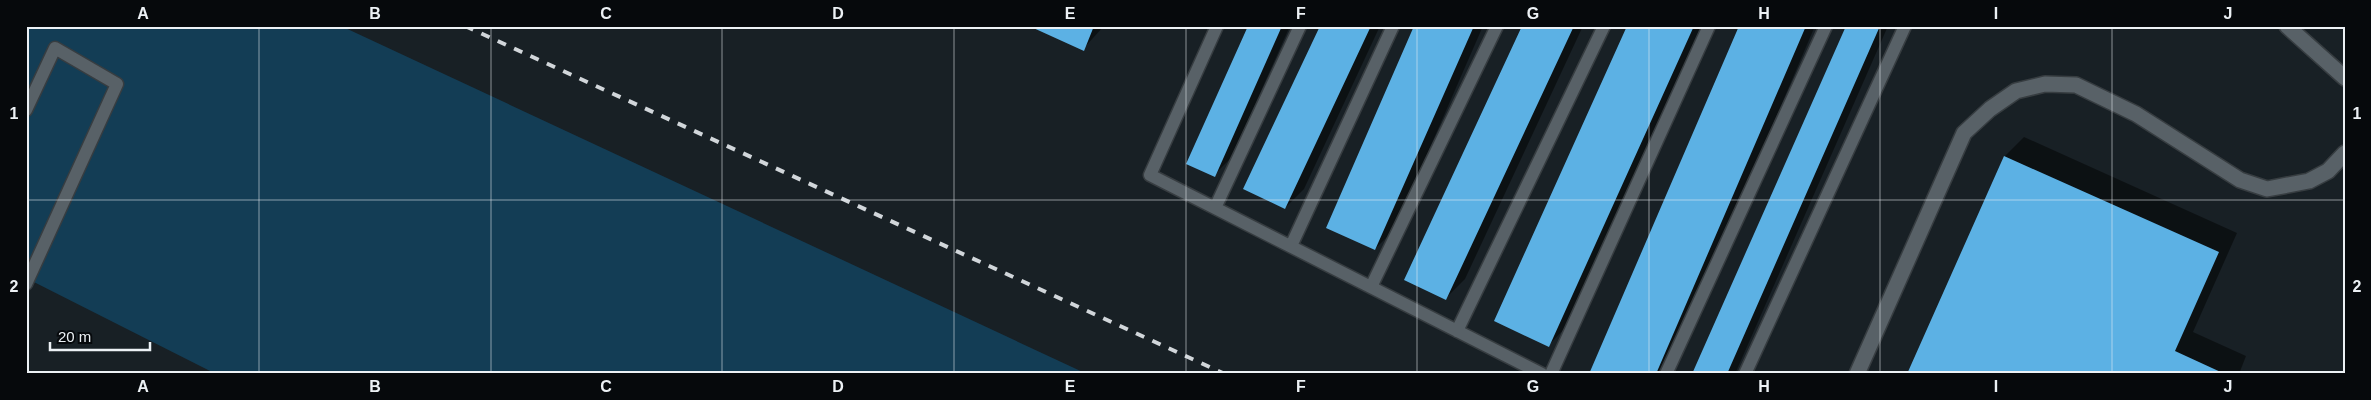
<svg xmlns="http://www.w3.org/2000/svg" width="2371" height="400" font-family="Arial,sans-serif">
<rect width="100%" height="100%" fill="#182025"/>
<!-- green -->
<path fill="#133d55" d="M26 26H341L1087 374H216L26 278Z"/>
<!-- shadow -->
<path fill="#0007" d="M1032 26H1104L1083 49Z
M1249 26H1290L1231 158 1214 175Z
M1321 26H1380L1304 189 1285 208Z
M1416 26H1483L1394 230 1375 249Z
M1523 26H1583L1465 279 1446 298Z
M1628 26H1703L1567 326 1549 345Z
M1740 26H1815L1666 374H1590Z
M1847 26H1888L1735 374H1694Z
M2024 137 2237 233 2193 332 2246 356 2239 374H1909L2005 156Z"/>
<!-- building -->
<path fill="#5cb1e4" d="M1029 26H1094L1084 51Z
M1248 26H1282L1215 177 1186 164Z
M1320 26H1371L1285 209 1243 189Z
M1414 26H1474L1375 250 1326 228Z
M1522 26H1574L1446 300 1404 280Z
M1627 26H1694L1549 347 1494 321Z
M1739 26H1806L1656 374H1589Z
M1846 26H1880L1727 374H1692Z
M2004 156 2219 252 2175 351 2225 374H1907Z"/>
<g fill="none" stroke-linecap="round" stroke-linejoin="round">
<defs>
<path id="lane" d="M1217 26 1150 175 1542 374
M26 110 55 48 117 84 26 284
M1215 208 1300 26
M1291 246 1393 26
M1371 287 1497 26
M1457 331 1604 26
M1551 374 1709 26
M1666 374 1826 26
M1745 374 1905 26"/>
<path id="street" d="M1857 374 1964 133 1990 109 2016 91 2045 84 2076 85 2136 114 2240 180 2267 189 2309 181 2328 171 2345 153"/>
<path id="secondary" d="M2287 26 2345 78"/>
</defs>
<!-- lane casing -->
<use href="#lane" stroke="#373d41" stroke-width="15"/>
<!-- street casing -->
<use href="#street" stroke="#373d41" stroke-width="18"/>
<!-- secondary casing -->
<use href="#secondary" stroke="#373d41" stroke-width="18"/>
<!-- lane -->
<use href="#lane" stroke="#586167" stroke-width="12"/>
<!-- street -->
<use href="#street" stroke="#586167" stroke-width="15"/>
<!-- secondary -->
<use href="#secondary" stroke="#586167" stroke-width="15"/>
<!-- rail -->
<path stroke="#d1d6da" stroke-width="4" stroke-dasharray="9 9" stroke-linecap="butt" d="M465 26 1225 374"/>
</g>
<!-- grid -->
<path fill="none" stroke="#ecf1f5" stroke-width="1" stroke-opacity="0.55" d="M259 26V374M491 26V374M722 26V374M954 26V374M1186 26V374M1417 26V374M1649 26V374M1880 26V374M2112 26V374M26 200H2345"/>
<!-- border -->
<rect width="2371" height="400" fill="none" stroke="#06090c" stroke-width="55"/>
<!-- scale -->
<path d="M50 342v8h100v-8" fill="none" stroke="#ecf1f5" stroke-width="2.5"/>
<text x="58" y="342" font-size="15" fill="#ecf1f5" stroke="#06090c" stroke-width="4" paint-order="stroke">20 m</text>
<rect x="28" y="28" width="2316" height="344" fill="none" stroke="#ecf1f5" stroke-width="2"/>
<g font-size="16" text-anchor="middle" font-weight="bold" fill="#ecf1f5">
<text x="143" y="19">A</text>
<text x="375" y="19">B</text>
<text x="606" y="19">C</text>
<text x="838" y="19">D</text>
<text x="1070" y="19">E</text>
<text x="1301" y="19">F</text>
<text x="1533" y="19">G</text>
<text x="1764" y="19">H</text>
<text x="1996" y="19">I</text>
<text x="2228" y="19">J</text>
<text x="14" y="119">1</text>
<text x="2357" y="119">1</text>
<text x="14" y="292">2</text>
<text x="2357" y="292">2</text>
<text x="143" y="392">A</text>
<text x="375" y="392">B</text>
<text x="606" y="392">C</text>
<text x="838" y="392">D</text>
<text x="1070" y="392">E</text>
<text x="1301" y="392">F</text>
<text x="1533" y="392">G</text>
<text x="1764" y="392">H</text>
<text x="1996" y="392">I</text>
<text x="2228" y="392">J</text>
</g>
</svg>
